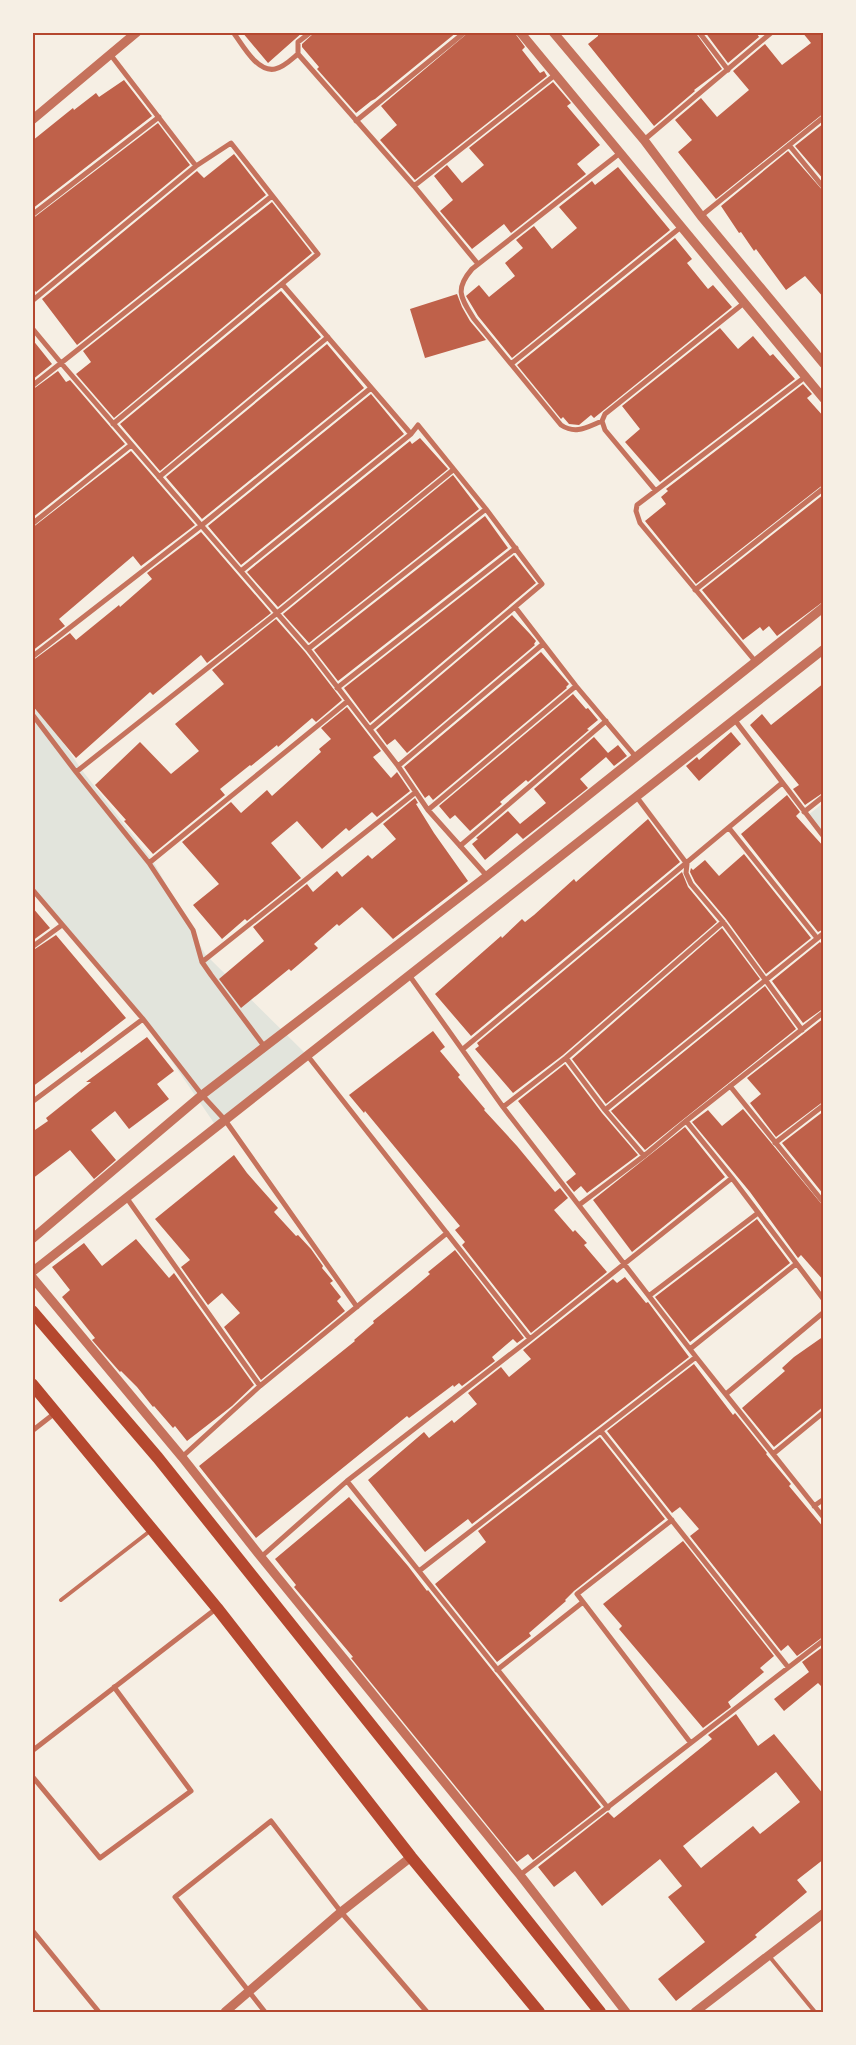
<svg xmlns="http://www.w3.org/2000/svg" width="856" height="2045" font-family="Barlow,sans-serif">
<rect width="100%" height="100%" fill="#f6efe4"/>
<!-- green -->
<path fill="#e2e4dc" d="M32 696 81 769 153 861 205 954 307 1055 216 1126 143 1019 33 889Z
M823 803V837L807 816Z"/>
<!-- building -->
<path fill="#bf614a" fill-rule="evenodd" d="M242 32H303L268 63Z
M315 32H457L375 99 371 101 356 113 317 69 319 67 302 47V44Z
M469 32H514L525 47 522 50 540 73 544 71 547 76 415 180 380 140 397 125 381 106Z
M598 32H695L722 69 694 90 695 91 654 126 588 44 598 36Z
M705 32H756L759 37 728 63Z
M802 32H824V113L716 199 678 152 692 140 675 120 701 98 717 117 749 90 733 71 765 44 782 65 811 43Z
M124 80 152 116 32 209V141L73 108 74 110 96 93 99 97Z
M553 82 571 103 567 106 600 145 577 164 586 174 511 233 504 224 472 249 440 211 453 200 434 176 447 165 462 183 484 165 469 148Z
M158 123 190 165 36 292 32 287V219Z
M824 123V180L795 146Z
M788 151 824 192V298L805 276 786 290 756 249 754 251 741 232 739 233 721 206Z
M234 154 266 195 77 345 42 299 197 171 204 178Z
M618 167 670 230 512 358 478 316 466 296 479 285 489 297 515 276 505 263 523 248 516 240 534 226 552 249 577 228 559 207 592 181 595 185Z
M272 202 312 253 114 418 76 374 91 362 83 351Z
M675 238 692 259 687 263 708 289 713 285 732 307 594 418 591 415 579 425 569 424 563 417 561 419 517 365Z
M281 291 321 337 160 471 120 424Z
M457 294 462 307 470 321 486 340 425 358 410 309Z
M720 328 738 349 753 336 770 356 773 354 795 379 660 482 625 442 640 429 622 406Z
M32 339 52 364 32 380Z
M327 344 364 388 202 519 166 477Z
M58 371 66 382 70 380 125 444 32 518V390Z
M803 384 812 394 807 398 824 417V484L696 584 645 521 666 504 661 497 668 491 666 489Z
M371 394 404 434 241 565 208 526Z
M420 438 448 469 278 607 247 572 410 441 412 444Z
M131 451 195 525 141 566 133 556 59 619 65 626 32 651V528Z
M453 475 479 509 309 643 283 614Z
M824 494V601L777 636 769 626 763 631 760 627 743 640 702 590Z
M485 516 508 548 338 681 314 650Z
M201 532 271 613 207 663 201 655 153 695 150 692 76 758 32 705V661L70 633 76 640 119 605 120 607 152 579 147 573Z
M514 555 536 583 370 723 344 688Z
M512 615 530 634 536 641 534 644 535 645 407 753 395 739 387 745 376 730Z
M276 619 305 652 342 700 316 722 312 718 278 747 277 745 251 766 250 765 220 789 225 795 153 854 124 821 126 820 95 785 140 742 171 774 199 751 175 724 224 684 212 670Z
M541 652 569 684 566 687 567 688 433 800 429 795 425 798 404 767Z
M824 683V792L805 805 793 789 799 785 750 725 762 714 771 725Z
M573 694 586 709 588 708 598 720 587 729 589 730 528 782 526 780 500 802 502 804 470 831 455 815 450 819 439 806Z
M347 707 381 751 373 757 391 778 397 772 410 791 377 817 372 812 349 831 346 828 322 849 297 821 271 843 301 878 247 921 245 919 222 939 193 905 219 884 182 842 231 802 241 813 267 790 272 796 321 752 319 749 331 739 321 728Z
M731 732 741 744 699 781 686 766 697 757 699 760Z
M594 737 608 753 618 745 627 756 614 766 606 757 580 779 588 788 523 839 517 833 485 860 472 844 478 839 476 838 508 811 520 824 546 803 534 789Z
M787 795 800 812 796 816 824 847V929L818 932 741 834Z
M415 798 418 803 416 804 434 833 468 881 393 939 362 907 339 926 337 924 314 944 318 948 291 971 289 969 241 1008 219 979 264 941 253 927 307 884 313 892 337 871 342 877 368 855 372 859 396 839 383 824Z
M648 819 680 862 471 1036 435 994 501 936 502 938 522 919 525 922 534 915 574 879 576 882Z
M744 854 811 938 766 974 726 919 695 882 690 872 691 868 693 870 705 860 719 876Z
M682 872 688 887 717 922 563 1055 513 1093 475 1049 479 1046 477 1043Z
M32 907 50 928 32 941Z
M722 928 760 979 606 1104 572 1059Z
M56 935 126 1018 81 1053 80 1051 32 1087V951Z
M820 942 824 946V1008L803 1023 772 981Z
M765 986 796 1029 645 1150 611 1111Z
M824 1018V1101L776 1137 750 1103 761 1094 747 1078Z
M433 1031 445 1047 440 1051 460 1075 458 1077 485 1109 484 1110 517 1146 555 1192 560 1188 568 1198 554 1210 573 1232 575 1230 587 1243 584 1245 607 1272 531 1333 462 1245 465 1242 455 1230 460 1226 365 1111 364 1113 349 1095Z
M147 1037 174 1071 157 1084 169 1099 129 1129 115 1111 91 1130 116 1160 94 1179 70 1150 32 1179V1132L48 1121 46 1118 91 1082H86Z
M565 1064 602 1113 638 1155 587 1193 581 1186 574 1192 566 1182 576 1174 518 1101Z
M743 1109 824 1207V1281L801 1255 798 1258 750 1192 692 1122 708 1110 722 1126Z
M824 1111V1195L782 1143Z
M685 1127 725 1177 632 1252 593 1200Z
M234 1155 247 1173 278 1208 274 1212 296 1236 298 1235 311 1249 323 1266 322 1268 333 1281 330 1283 341 1297 337 1301 345 1311 261 1380 224 1327 240 1313 222 1293 208 1305 181 1267 190 1260 155 1219Z
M757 1219 790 1263 690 1342 655 1297Z
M136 1239 169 1278 174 1273 254 1385 232 1406 187 1441 175 1426 173 1428 154 1406 153 1407 137 1387 121 1371 120 1372 92 1340 95 1338 62 1297 70 1290 52 1267 84 1243 102 1266Z
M455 1250 524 1338 517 1343 513 1339 492 1357 495 1361 462 1386 459 1383 454 1387 453 1385 409 1418 407 1416 256 1538 199 1466 355 1341 354 1340 374 1323 373 1321 410 1291 430 1274 428 1272Z
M625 1277 646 1303 648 1302 689 1357 472 1524 468 1519 425 1552 368 1480 424 1432 429 1438 452 1420 454 1423 477 1404 468 1393 501 1367 509 1377 531 1359 523 1350 613 1279 617 1283Z
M824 1336V1406L774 1447 742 1408 785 1371 782 1368 794 1357Z
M694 1364 733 1415 735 1413 767 1453 766 1454 791 1484 789 1486 824 1528V1636L797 1656 788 1645 781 1651 690 1536 699 1529 680 1507 672 1513 607 1431Z
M600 1437 665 1519 574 1591 565 1600 566 1601 529 1633 531 1636 497 1662 435 1584 486 1542 478 1531Z
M349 1497 408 1566 427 1591 428 1590 601 1807 533 1860 528 1854 517 1862 351 1658 353 1657 294 1587 296 1585 275 1559Z
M683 1541 774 1656 760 1668 764 1672 728 1702 731 1707 703 1728 619 1629 622 1626 603 1604Z
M824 1646V1689L818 1683 784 1711 774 1699 809 1672 802 1662Z
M736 1714 758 1746 774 1734 824 1795V1859L797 1880 807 1892 755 1935 757 1937 676 2001 658 1979 705 1942 668 1897 682 1886 660 1859 602 1906 575 1871 554 1887 538 1867 608 1812 614 1818 712 1739 708 1735ZM776 1772 800 1802 760 1834 753 1826 701 1868 683 1846Z"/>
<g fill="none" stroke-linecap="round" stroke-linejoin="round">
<!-- service -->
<path stroke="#c5725c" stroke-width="4" d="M61 1600 150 1531
M769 1956 815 2012"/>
<!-- minor -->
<path stroke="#c5725c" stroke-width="5" d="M233 32C242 44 257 73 275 69 283 68 292 59 298 54
M311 32 298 42V54L414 186 478 264
M699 32 728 70
M110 54 196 166
M356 121 465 32
M644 140 772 32
M789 145 824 188
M414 186 555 75
M32 215 159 117
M701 216 824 117
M282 284 411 434
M32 301 196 166 231 143 318 254 113 424
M32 328 61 363 308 649 398 766 428 810 487 876
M511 364 681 227
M32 386 272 196
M602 421C587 427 576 435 561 425L474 319C461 298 454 290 472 269L620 153
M159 477 328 337
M655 490 605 430 602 421 605 414 744 303
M32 524 131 445
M241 571 411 434 418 425 486 509 542 584 370 729
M695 590 824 488
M515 607 576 686 636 757
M308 649 486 509
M32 657 202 525 371 388
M755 661 640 523 636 511 637 505 805 377
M337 688 516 548
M32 714 76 772 149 863 193 930 202 962 211 975 264 1046
M734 719 824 837
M398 766 543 644
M76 772 276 614 453 470
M636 796 687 864 686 873 691 884 723 922 802 1030
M428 810 576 686
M804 812 824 796
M729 828 817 938
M460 846 606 721
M149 863 348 701
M32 889 143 1019 202 1095 225 1120 357 1307
M32 947 62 925
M202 962 416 792
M409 975 503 1107 696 1357 824 1518
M463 1049 782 783
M307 1055 530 1339
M566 1058 605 1110 644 1156
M730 1086 824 1203
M32 1102 143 1019
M503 1107 566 1058 723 922
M605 1110 824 933
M686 1121 732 1178 824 1300
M775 1143 824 1105
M126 1197 260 1386
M579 1205 644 1156 686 1121 824 1012
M650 1295 758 1213
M690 1349 796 1264
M726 1394 824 1312
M32 1431 55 1413
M601 1431 788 1667
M773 1454 824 1412
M182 1457 260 1386 447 1233
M347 1481 608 1808
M814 1506 824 1499
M672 1520 577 1594 690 1742
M261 1557 347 1481 530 1339 732 1178
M419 1571 696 1357
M497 1670 583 1602
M32 1751 217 1608
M32 1776 100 1858 191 1791 114 1687
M520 1875 824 1640
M32 1930 99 2012
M265 2012 175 1897 271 1821 341 1912 427 2012"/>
<!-- tertiary -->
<path stroke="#c5725c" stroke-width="9" d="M520 32 824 399
M553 32 644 140 701 216 824 364
M32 120 137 32
M32 1239 202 1095 487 876 824 607
M32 1272 824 649
M32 1277 182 1457 261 1557 520 1875 626 2012
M225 2012 341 1912 411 1857
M695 2012 824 1913"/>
<!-- trunk -->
<path stroke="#b5482f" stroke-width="12" d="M32 1311 158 1458 600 2012
M32 1384 217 1608 411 1857 539 2012"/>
</g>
<!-- border -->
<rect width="856" height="2045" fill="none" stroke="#f6efe4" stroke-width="68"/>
<rect x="34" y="34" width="788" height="1977" fill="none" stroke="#b5482f" stroke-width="2"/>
</svg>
